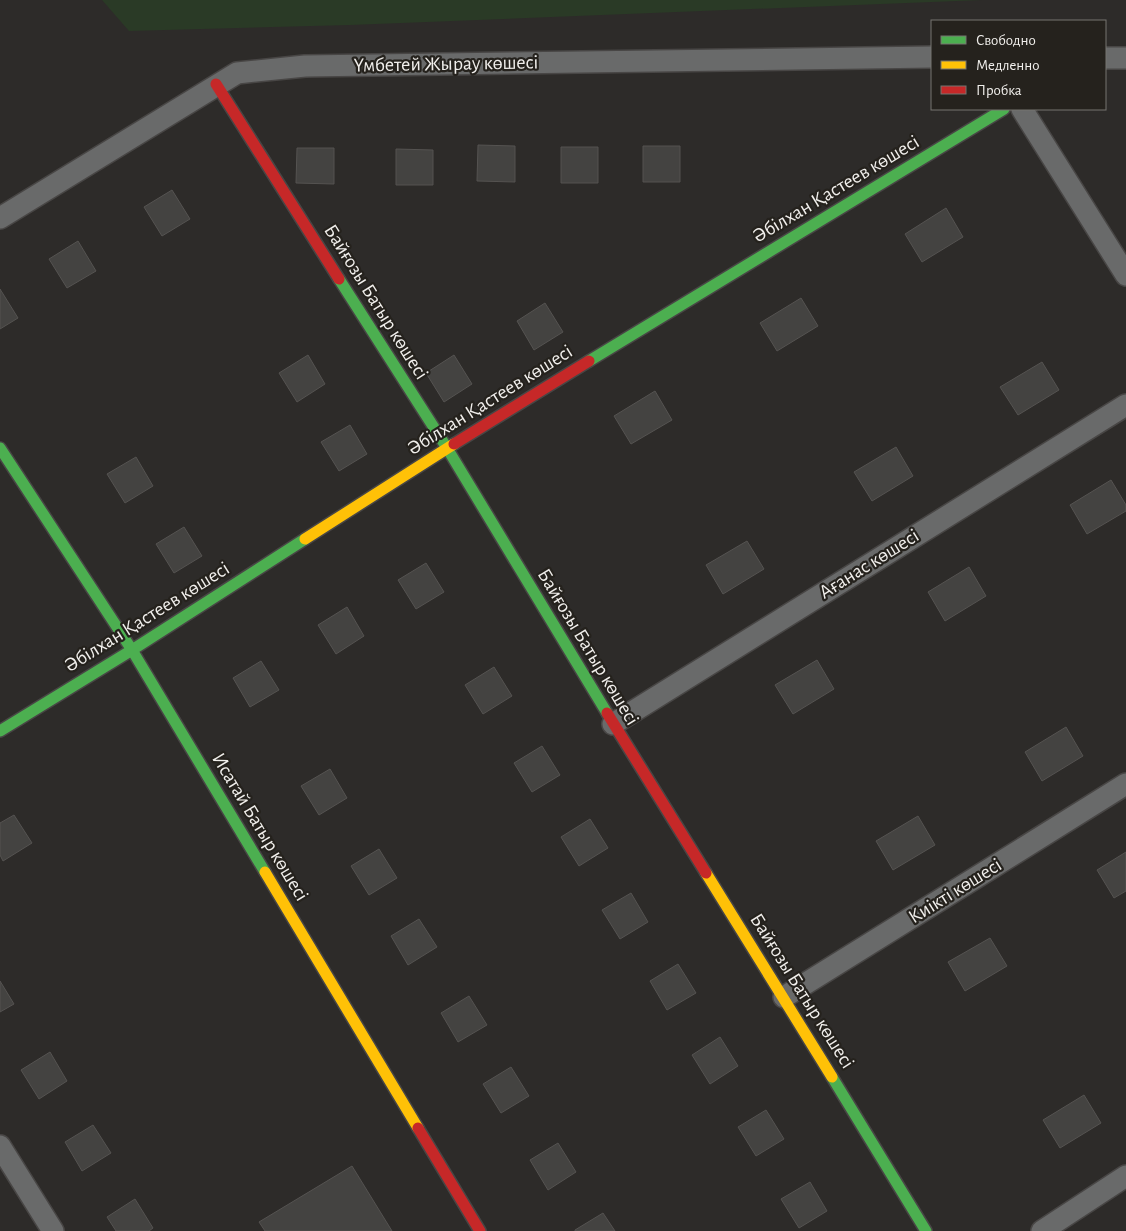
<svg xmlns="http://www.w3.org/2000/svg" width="1126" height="1231" font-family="'Alegreya Sans',sans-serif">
<rect width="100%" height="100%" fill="#2d2b29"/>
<!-- green -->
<path fill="#2a3a26" d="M102 0H982L350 25 129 31Z"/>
<!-- building -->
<path fill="#444341" stroke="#555351" d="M478 145 515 146V182L477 181Z
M643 146H680V182H643Z
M561 147H598V183H561Z
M297 148H334V184L296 183Z
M396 149 433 150V185H396Z
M172 190 190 219 162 236 144 207Z
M946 208 963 237 922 262 905 234Z
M78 241 96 271 67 288 49 259Z
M0 289 18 318 0 329Z
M801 298 818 326 777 351 760 323Z
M545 303 563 332 534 350 517 321Z
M308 355 325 384 297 402 279 373Z
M454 355 472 384 444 402 426 373Z
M1042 362 1059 390 1018 415 1000 387Z
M655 391 672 420 631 444 614 416Z
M350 425 367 454 339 471 321 442Z
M896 447 913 476 872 501 854 472Z
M136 457 153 486 125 503 107 474Z
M1111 480 1126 505V511L1087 534 1070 505Z
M184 527 202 556 174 573 156 544Z
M747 541 764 569 723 594 706 565Z
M426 563 444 592 416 609 398 580Z
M969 567 986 596 945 621 928 592Z
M347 607 364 636 336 654 318 625Z
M817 660 834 689 793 714 775 685Z
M261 661 279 690 250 707 233 678Z
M494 667 512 696 483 714 465 685Z
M1066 727 1083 756 1042 781 1025 752Z
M542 746 560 775 532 792 514 763Z
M330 769 347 798 319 815 301 786Z
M14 815 32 843 3 861 0 855V823Z
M918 816 935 845 893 870 876 841Z
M590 819 608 848 579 866 561 837Z
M379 849 397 878 369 895 351 866Z
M1126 852V891L1114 898 1097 870Z
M631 893 648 922 620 939 602 910Z
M419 919 437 947 408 965 391 936Z
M990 938 1007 966 965 991 948 962Z
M678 964 696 993 667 1010 650 981Z
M0 981 14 1004 0 1012Z
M469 996 487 1025 458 1042 441 1013Z
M720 1037 738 1066 710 1084 692 1055Z
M50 1052 67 1081 39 1099 21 1070Z
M511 1067 529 1096 501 1113 483 1084Z
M1084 1095 1101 1123 1060 1148 1043 1120Z
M766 1110 784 1139 756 1156 738 1127Z
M93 1125 111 1153 82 1171 65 1142Z
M558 1143 576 1172 548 1190 530 1160Z
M352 1166 392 1231H265L259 1222Z
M810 1182 827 1211 799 1228 781 1199Z
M135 1199 153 1228 149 1231H116L107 1217Z
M603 1213 615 1231H575V1230Z"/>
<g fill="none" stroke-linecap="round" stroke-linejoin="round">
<defs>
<path id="street" d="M1105 58H1126
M1022 109 1126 275
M0 218 237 73 305 66 932 57
M613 724 1126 405
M784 997 1126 784
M0 1146 53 1231
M1042 1231 1126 1176"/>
<path id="fast" d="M339 279 447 448 607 713
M589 361 1004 109
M0 448 132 650 265 872
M0 731 132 650 305 539
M832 1077 926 1231"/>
<path id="slow" d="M305 539 454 444
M265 872 418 1128
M706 873 832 1077"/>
<path id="jam" d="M216 84 339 279
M454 444 589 361
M607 713 706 873
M418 1128 480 1231"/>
</defs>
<!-- street casing -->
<use href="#street" stroke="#484645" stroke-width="24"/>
<!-- fast casing -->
<use href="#fast" stroke="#484645" stroke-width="14"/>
<!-- slow casing -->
<use href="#slow" stroke="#484645" stroke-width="14"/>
<!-- jam casing -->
<use href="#jam" stroke="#484645" stroke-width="14"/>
<!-- street -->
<use href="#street" stroke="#696a6a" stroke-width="21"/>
<!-- fast -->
<use href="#fast" stroke="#4caf50" stroke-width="11"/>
<!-- slow -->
<use href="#slow" stroke="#ffc107" stroke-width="11"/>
<!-- jam -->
<use href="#jam" stroke="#c62828" stroke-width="11"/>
</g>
<g text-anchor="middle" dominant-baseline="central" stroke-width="4.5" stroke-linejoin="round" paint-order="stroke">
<!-- street labels -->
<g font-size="20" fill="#f1efec" stroke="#25221d">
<text transform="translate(446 64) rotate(-1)">Үмбетей Жырау көшесі</text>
<text transform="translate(836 189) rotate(-31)">Әбілхан Қастеев көшесі</text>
<text transform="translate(376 302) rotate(58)">Байғозы Батыр көшесі</text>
<text transform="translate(490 400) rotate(-32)">Әбілхан Қастеев көшесі</text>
<text transform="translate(869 564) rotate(-32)">Ағанас көшесі</text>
<text transform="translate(147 617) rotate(-32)">Әбілхан Қастеев көшесі</text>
<text transform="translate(588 647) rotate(59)">Байғозы Батыр көшесі</text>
<text transform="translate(260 827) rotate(59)">Исатай Батыр көшесі</text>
<text transform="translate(955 891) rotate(-32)">Киікті көшесі</text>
<text transform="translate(802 991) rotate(58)">Байғозы Батыр көшесі</text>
</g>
</g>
<!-- legend -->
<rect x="931" y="20" width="175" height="90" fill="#25221d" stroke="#777470"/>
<rect x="941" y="36" width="25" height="8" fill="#4caf50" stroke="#777470"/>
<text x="976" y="45" font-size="15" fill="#f1efec">Свободно</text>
<rect x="941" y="61" width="25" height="8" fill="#ffc107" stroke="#777470"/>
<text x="976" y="70" font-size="15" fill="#f1efec">Медленно</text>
<rect x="941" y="86" width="25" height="8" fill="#c62828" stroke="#777470"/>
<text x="976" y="95" font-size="15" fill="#f1efec">Пробка</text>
</svg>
